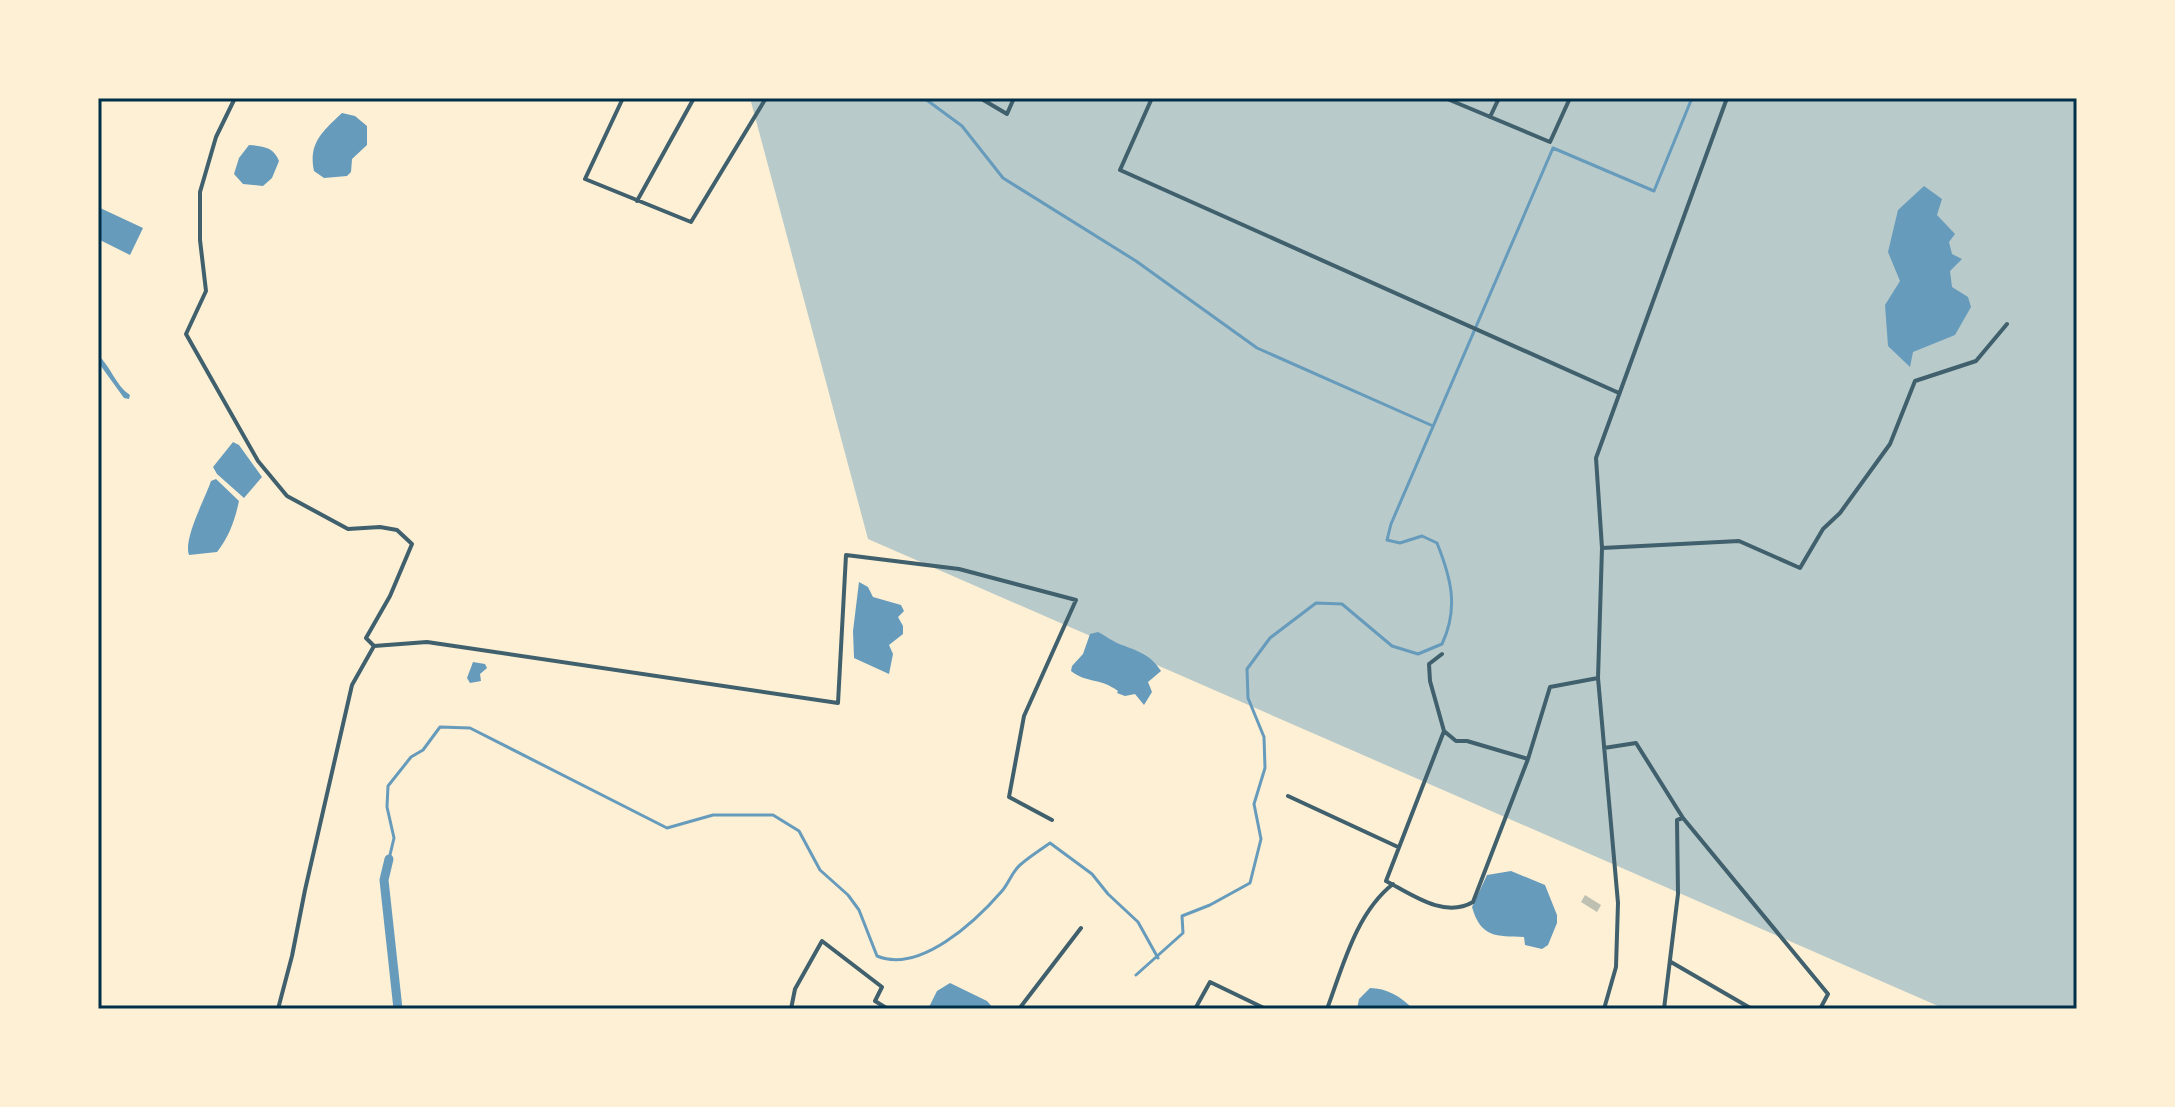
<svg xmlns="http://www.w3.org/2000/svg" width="2175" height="1107" font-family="'IBM Plex Sans',sans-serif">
<rect width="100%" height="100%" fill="#fdf0d5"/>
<!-- green -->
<path fill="#b9caca" d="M750 98H2077V1009H1945L868 539Z"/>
<!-- water -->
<path fill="#669bbc" d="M342 113 355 116 367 126V145L352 159 351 172 347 176 324 178 314 171C308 143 323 131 342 113Z
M249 145C263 146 274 147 279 161L272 178 263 186 243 184 234 174 239 158Z
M1924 186 1942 199 1937 215 1955 234 1949 242 1952 254 1962 259 1950 271 1952 287 1968 297 1971 307 1955 335 1913 352 1910 367 1888 346 1885 305 1900 281 1888 252 1898 210Z
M98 207 143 228 130 255 98 239Z
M98 355C111 367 116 386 130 395L129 399 124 398 98 362Z
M233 442 239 445 262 477 244 498 217 474 213 467Z
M216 479 239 501C235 520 229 537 217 552L189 555C183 539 205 499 211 481Z
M859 582 868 587 873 597 901 605 904 611 898 617 903 626V634L889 645 893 654 889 674 854 658 853 631Z
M1098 632C1106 636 1113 642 1122 645 1138 651 1151 655 1161 671L1148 682 1152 692 1144 705 1135 694 1125 696 1117 693 1118 691C1099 677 1088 684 1071 671L1072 666 1083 654 1090 634Z
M473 662 485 664 487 668 480 674 481 681 470 683 467 678Z
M1511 871 1545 885 1557 915V923L1548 945 1542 949 1525 945 1524 937C1496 936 1481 938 1472 907L1487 875Z
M950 983 987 1001 994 1009H928L937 991Z
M1370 988C1386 988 1402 997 1413 1009H1357L1359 999Z"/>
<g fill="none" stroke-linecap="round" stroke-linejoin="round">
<!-- stream -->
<path stroke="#669bbc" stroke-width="3" d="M924 98 962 126 1003 178 1136 261 1257 348 1433 426
M389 859 394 838 387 807 388 786 411 757 423 750 440 727 470 728 667 828 713 815H773L799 831 820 870 848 895 859 910 877 956C920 974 976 921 1002 891 1009 883 1012 872 1020 865 1029 857 1040 850 1050 843L1092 874 1108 894 1138 922 1158 958
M1136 975 1183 933 1182 916 1210 905 1250 883 1261 839 1254 804 1265 768 1264 737 1248 698 1247 669 1270 638 1316 603 1342 604 1392 646 1418 654 1442 644C1459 608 1451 578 1437 543L1422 536 1400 543 1387 540 1391 524 1553 148 1654 191 1692 98"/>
<!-- canal -->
<path stroke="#669bbc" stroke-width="9" d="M389 859 384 880 398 1009"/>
</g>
<!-- building -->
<path fill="#bec0b2" d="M1585 895 1601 905 1597 912 1581 902Z"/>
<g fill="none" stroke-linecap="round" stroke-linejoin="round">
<!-- minor -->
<path stroke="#3f606c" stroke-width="4" d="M235 98 216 137 200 192V240L206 291 186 334 258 461 287 496 348 529 380 527 397 530 412 544 390 596 366 638 374 646 352 685 305 890 292 956 278 1009
M623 98 585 179 691 222 766 98
M980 98 1007 114 1014 98
M1152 98 1120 170 1619 393
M1445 98 1550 142 1570 98
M1490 117 1499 98
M637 201 694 98
M1602 548 1739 541 1800 568 1823 529 1840 513 1890 444 1915 381 1976 361 2007 324
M374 646 427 642 838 703 846 555 959 569 1076 600 1024 716 1009 797 1052 820
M1442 654 1429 664 1430 681 1444 731 1456 741H1467L1528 759
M1444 731 1386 881C1411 894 1444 919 1473 902L1528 759 1550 687 1598 678
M1604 748 1636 743 1683 818 1677 820 1678 894 1664 1009
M1288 796 1398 847
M1683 818 1828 994 1820 1009
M1671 962 1752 1009
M791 1009 795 989 822 941 882 987 875 1001 888 1009
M1019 1009 1081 928
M1195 1009 1210 982 1266 1009
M1327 1009C1343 966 1356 913 1393 884
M1604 1009 1616 967 1618 903 1598 678 1602 548 1596 458 1727 98"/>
</g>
<!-- border -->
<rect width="2175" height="1107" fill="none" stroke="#fdf0d5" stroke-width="200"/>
<rect x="100" y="100" width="1975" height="907" fill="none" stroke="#003049" stroke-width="3"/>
</svg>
